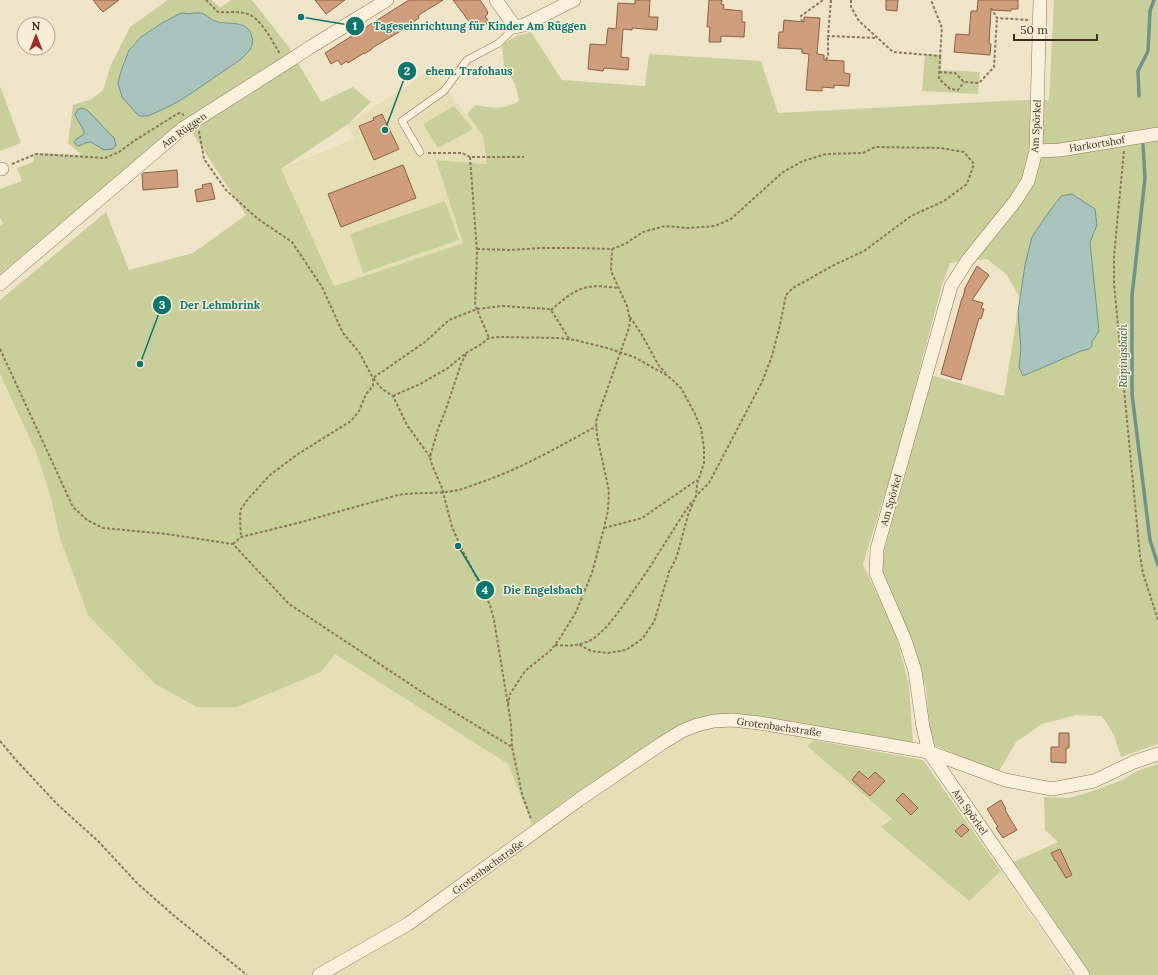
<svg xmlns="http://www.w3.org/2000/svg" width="1158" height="975" font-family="Lora,serif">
<rect width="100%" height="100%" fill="#f0e4c8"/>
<!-- farmland -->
<path fill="#e6deb5" d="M431 70 483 136 487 164 437 160 463 243 333 286 281 169 355 138 348 124Z
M0 374 36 452 51 498 59 535 88 615 155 684 197 707 321 672 335 654 508 764 532 825 568 798 694 719 819 727 814 740 807 746 892 820 881 828 969 901 1001 871 1072 975H0Z"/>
<!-- green -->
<path fill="#c9cf9b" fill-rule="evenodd" d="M168 0H212L220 8 231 0H252L288 46 321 102 353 87 371 102 348 124 281 169 334 286 463 243 436 160 487 164 483 136 467 114 475 105C492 108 503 110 519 101L515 84 504 65 502 44 517 36 531 32 562 80 645 86 649 54 761 61 778 113 1025 100H1049L1054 0H1158V744L1121 757 1114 735 1102 716 1076 715 1042 724 1016 742 999 771 986 767 931 744 926 688 908 635 882 577 883 555 925 403 931 375 1004 396 1020 298 1006 274 987 259 950 263 942 285 897 455 863 564 896 635 909 686 913 743 694 719 568 798 532 825 508 764 335 654 321 672 237 707H197L155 684 88 615 59 535 51 498 36 452 0 374V300L106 212 129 270 193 253 246 215 193 134 181 122 0 274V225L3 224 0 217V189L22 181 17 168 33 162 34 153 82 155 68 143 73 105 92 99 103 90 111 65 130 27ZM184 13 191 14 196 13 206 15 216 21 241 24 252 38 240 60 184 98 170 106 148 116 121 71C123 64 125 56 129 50 136 38 170 15 184 13ZM1072 194 1082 201 1097 225 1090 242 1092 342 1089 349 1081 351 1054 363 1019 367 1021 349 1018 312 1025 265 1032 237 1046 216 1061 196Z
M925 54 942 55 941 70 980 72 978 94 922 91Z
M0 86 21 143 0 151Z
M454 106 473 129 438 148 423 124Z
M445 201 459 240 363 273 350 234Z
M814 740 923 760 1001 871 969 901 881 827 892 819 807 746Z
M1158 764V975H1088L1011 863 1058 842 1045 830 1044 797 1069 798 1090 792 1122 780 1137 771Z"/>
<!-- water -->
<path fill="#a9c4bc" stroke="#6f938a" d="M184 13C190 15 194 12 199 13 206 13 209 19 215 21 228 26 247 18 252 37 255 47 247 53 240 60L184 98 170 106 148 116H140L137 114 122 97 118 83 121 71 129 50 141 37 162 23 179 14Z
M81 108 87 110 114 138 116 145 113 149 104 150 91 142 85 143 79 146 76 145 74 141 84 134V131L75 115 77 110Z
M1072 194 1095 209 1097 225 1090 242 1099 331 1092 342V346L1089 349 1081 351 1023 376 1019 367 1021 349 1018 312 1025 265 1032 237 1046 216 1061 196Z"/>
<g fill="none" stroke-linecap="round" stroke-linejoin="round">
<!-- stream -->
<path stroke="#6f938a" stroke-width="3.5" d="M1139 96 1138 71 1148 51 1150 11 1154 0
M1143 145 1145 178 1132 296V394L1150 540 1158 565"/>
</g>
<!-- building -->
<path fill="#cf9f7d" stroke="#8d5f41" d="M93 0H119L103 12 100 9Z
M315 0H345L326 14Z
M409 0H443L422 13 418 16 419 18 399 32 372 48V49L364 54V53L348 63 347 61 341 65 338 60 331 64 325 53Z
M453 0H480L488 12 487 13 488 14 485 16 489 22 481 28 477 22 473 24 472 23 471 24Z
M635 0H650L649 17H658L657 30 632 28V30L623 29 621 57 629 58 628 70 604 68 603 71 588 69 590 44 606 45 608 28 616 29 618 3 635 4Z
M709 0H722L721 4 724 5 723 9 742 11V22H745L744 37 721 36V42H709L710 27H707Z
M886 0H898L897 11 886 10Z
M978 0H1018V9H1011V11L991 10 989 43 991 44 990 55 954 52 956 34 969 35 971 11H977Z
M804 17 820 18 817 54 824 55V60L844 61V73L850 74 849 86 834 85V88L822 87V91L806 90 809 54 802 53V49L778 48 779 32H783L784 20 804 22Z
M382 114 399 149 374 160 359 126 374 120 373 118Z
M403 165 416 198 341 227 328 194Z
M177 170 178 187 143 190 142 174 143 173Z
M211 183 215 199 197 202 195 190 203 188 202 185Z
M977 266 989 275 972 300 983 303 981 308 984 309 981 319 979 318 961 380 941 374 962 298H963L965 288Z
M1059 733H1069V748H1066V763L1051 762V747H1059Z
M859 771 868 779 875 772 885 781 870 796 852 780Z
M903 793 918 808 911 815 896 800Z
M1001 800 1006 809 1005 810 1017 830 1003 838 996 828 998 827 987 809Z
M963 824 969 830 961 837 955 831Z
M1060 849 1072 875 1066 878 1056 861H1055L1051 853Z"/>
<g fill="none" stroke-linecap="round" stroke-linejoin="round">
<defs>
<path id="service" d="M420 152 402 121 444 91 467 60 499 43 515 27"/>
<path id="minor" d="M496 0 515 27 524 25 574 0
M1040 0 1036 151 1028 181 1016 200 967 261 951 286 877 549 876 573 905 640 915 671 923 727 929 752 1083 975
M1036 151 1060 150 1158 134
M0 169H2
M0 284 182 129 286 63 309 48 387 0
M319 975 408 924 580 799 661 744 682 731 697 725 714 721 732 720 760 723 929 752 1005 780 1052 789 1094 781 1134 762 1158 754"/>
</defs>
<!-- service casing -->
<use href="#service" stroke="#8d765c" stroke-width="8"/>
<!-- minor casing -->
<use href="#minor" stroke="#8d765c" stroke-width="14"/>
<!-- path -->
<path stroke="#8d765c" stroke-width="2" stroke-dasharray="3 2" stroke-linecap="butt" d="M206 0 218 12C227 13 235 11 244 13 260 15 272 41 280 54
M831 0 828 36 877 38
M851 0V7L859 21 893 52 940 56 942 28 931 0
M991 8 997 18 1028 20
M802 22 801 16 823 0
M940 56 939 79 950 89 958 90 964 82
M826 60 828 56V36
M939 72 955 73 964 82 979 83 994 67 997 18
M199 131 204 159 226 190 258 219 292 242 322 287 343 333 359 352 373 378V386L366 394 359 411 351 421 298 454 270 475 248 499 241 509 240 515 241 537
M1124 151 1114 256V284L1140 556 1143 573 1158 620
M428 153H462L470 157H524
M470 157 477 252 475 305 489 338
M12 164 36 154 105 158 119 152 134 141 177 114 180 113 184 115
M477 249 510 250 541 248H576L612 249 625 244 643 232 665 226 688 228 715 226 731 219 783 172 803 161 826 154 863 153 875 147 940 148 964 152 974 164 967 184 944 201 911 216 864 251 834 265 793 288 786 295 780 325 772 356 762 382 709 483 696 496 688 515 677 556 669 572 654 622 642 639 626 650 608 653 591 651 578 644
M551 310C562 301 574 289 589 287 599 285 609 287 618 288
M630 317 642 335 659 366 666 373
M0 349 73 507 87 520 103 528 167 534 233 544 289 604 434 700 512 747 522 794 531 819
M466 354 461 364 446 409 438 429 430 457 432 465 442 488 452 527 460 545 490 605 494 620 508 705 511 724 512 747
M393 396 420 384 448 368 466 353 480 345 489 338 499 337 559 338 575 340 607 348 634 357 650 366 668 376 681 388 694 412 701 428 704 449V463L697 484 696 497
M430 457 407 425 393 396 382 389 373 378 425 342 449 320 477 309 502 306 548 309 551 310 570 340
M604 528 642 518 697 480
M233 544 241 537 298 523 398 495C416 492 435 494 453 491 461 490 468 487 476 484 519 470 558 447 597 426
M555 645C567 646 580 646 591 640 606 631 619 611 629 597 639 583 649 569 658 554 670 536 680 518 693 500
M508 705 510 694 525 671 551 650 560 638 576 612 592 573 604 528 608 510 609 491 597 436 596 421 629 328 630 320 627 306 611 271 612 249
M0 741 15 759 57 804 98 841 138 884 172 914 247 975"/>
<!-- service -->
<use href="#service" stroke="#faf1dc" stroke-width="7"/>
<!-- minor -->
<use href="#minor" stroke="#faf1dc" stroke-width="13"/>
</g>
<g text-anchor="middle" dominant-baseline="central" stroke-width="3" stroke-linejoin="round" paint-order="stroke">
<!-- street labels -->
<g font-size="10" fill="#3d2e20" stroke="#f7eed8">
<text transform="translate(1036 126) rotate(-87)">Am Spörkel</text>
<text transform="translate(184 130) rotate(-36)">Am Rüggen</text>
<text transform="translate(1097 144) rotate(-9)">Harkortshof</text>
<text transform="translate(891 500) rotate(-74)">Am Spörkel</text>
<text transform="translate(779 727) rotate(8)">Grotenbachstraße</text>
<text transform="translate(970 812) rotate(55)">Am Spörkel</text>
<text transform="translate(488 867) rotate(-36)">Grotenbachstraße</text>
</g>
<!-- water labels -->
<g font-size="11" font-style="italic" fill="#2f5d5a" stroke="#f7eed8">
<text transform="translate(1123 356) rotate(-90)">Rüpingsbach</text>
</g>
</g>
<!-- callouts -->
<path fill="none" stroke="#0f766e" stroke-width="1.5" d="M301 17L355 26M385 130L407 71M140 364L162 305M458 546L485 590"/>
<g fill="#0f766e" stroke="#f7eed8" stroke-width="1.5">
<circle cx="301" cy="17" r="4"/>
<circle cx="385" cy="130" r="4"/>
<circle cx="140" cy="364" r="4"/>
<circle cx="458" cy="546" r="4"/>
<circle cx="355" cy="26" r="10"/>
<circle cx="407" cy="71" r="10"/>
<circle cx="162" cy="305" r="10"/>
<circle cx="485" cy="590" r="10"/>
</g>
<g font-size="12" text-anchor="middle" font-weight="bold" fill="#fff">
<text x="355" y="30">1</text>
<text x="407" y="75">2</text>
<text x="162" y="309">3</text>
<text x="485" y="594">4</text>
</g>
<g font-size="11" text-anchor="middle" font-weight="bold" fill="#0f766e" stroke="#f7eed8" stroke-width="3" stroke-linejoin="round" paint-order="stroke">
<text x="480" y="30">Tageseinrichtung für Kinder Am Rüggen</text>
<text x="469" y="75">ehem. Trafohaus</text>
<text x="220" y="309">Der Lehmbrink</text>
<text x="543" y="594">Die Engelsbach</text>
</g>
<!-- north arrow -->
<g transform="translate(36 36)"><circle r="19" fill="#f7eed8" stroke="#ada18e"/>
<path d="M0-3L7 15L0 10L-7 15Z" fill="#9e2a2b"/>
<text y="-6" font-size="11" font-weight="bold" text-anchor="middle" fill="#3d2e20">N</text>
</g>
<!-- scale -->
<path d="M1014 34v6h83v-6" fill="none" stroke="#3d2e20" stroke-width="2"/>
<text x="1020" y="34" font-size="12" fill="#3d2e20" stroke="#f7eed8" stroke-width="3" paint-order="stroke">50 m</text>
</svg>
